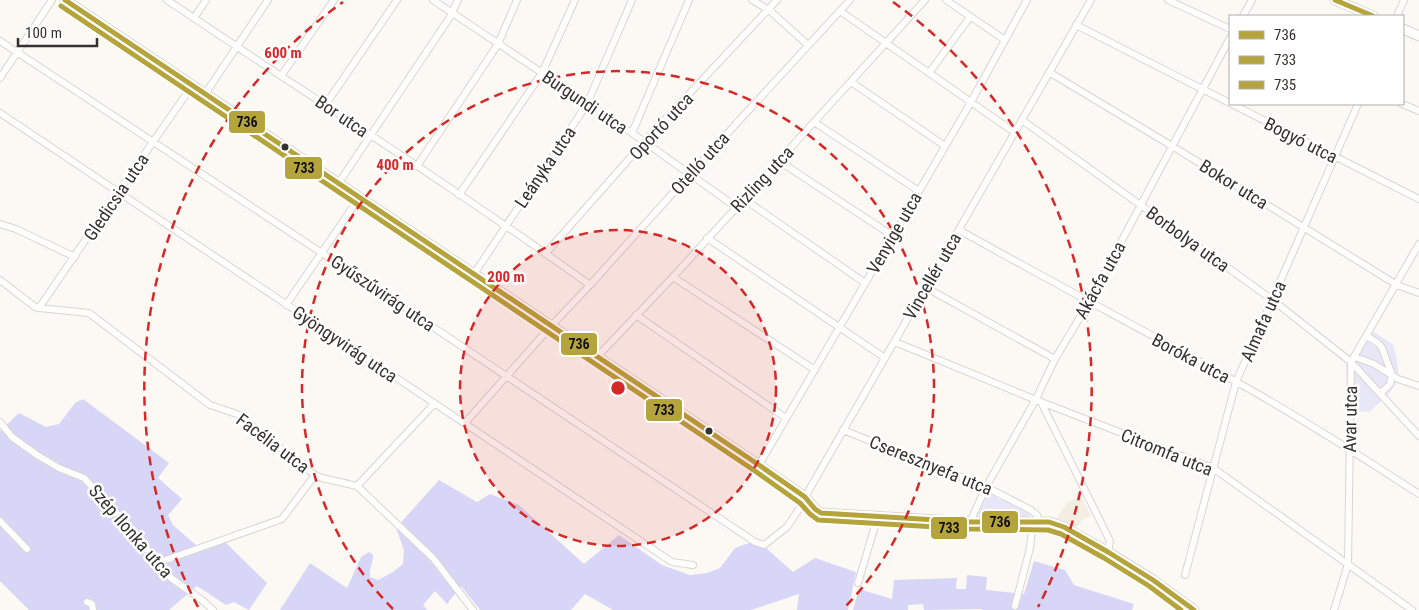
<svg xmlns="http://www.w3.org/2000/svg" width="1419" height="610" font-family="'Roboto Condensed',sans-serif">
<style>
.built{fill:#f4eee2}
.green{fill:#e8e7f7}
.forest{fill:#d8d6f6}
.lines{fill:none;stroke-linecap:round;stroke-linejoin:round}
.street-casing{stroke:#d8d6d2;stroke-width:8}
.secondary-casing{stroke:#d8d6d2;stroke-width:11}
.street{stroke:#fffefd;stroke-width:6}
.secondary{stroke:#fffefd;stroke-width:9}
.bus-1-casing{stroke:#fff;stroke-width:9}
.bus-2-casing{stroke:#fff;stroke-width:9}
.bus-3-casing{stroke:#fff;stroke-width:9}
.bus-1{stroke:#b5a43c;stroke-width:5}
.bus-2{stroke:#b5a43c;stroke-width:5}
.bus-3{stroke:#b5a43c;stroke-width:5}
.ring{fill:none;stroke:#d62828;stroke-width:2.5;stroke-dasharray:9 6}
.bus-dot{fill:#34322e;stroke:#fff;stroke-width:2}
.labels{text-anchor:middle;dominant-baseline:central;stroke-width:5;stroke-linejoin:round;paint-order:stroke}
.street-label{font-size:18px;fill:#34322e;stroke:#fff}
.centre{fill:#d62828;stroke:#fff;stroke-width:2.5}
.ring-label{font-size:15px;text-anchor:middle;font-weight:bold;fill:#d62828;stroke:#fff;stroke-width:5;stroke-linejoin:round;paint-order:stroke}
.line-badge{stroke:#fff;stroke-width:2}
.pale-badge-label{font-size:14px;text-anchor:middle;font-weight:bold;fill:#111}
</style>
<rect width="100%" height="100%" fill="#fcf9f4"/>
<path class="built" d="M 1081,496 L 1091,516 L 1082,520 L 1076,528 L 1057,518 L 1067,503 Z"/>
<path class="green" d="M 1367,328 L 1393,344 C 1395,353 1398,362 1398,371 C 1400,388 1380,402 1369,412 L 1347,410 L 1346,363 Z
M 989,492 L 1001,500 C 1009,499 1026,508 1030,515 L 1028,517 L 978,518 C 976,510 982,497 989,492 Z"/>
<path class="forest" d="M 83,399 L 169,463 L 158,478 L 182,499 L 168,515 L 173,525 L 197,546 L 221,538 L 267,583 L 249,610 L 234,602 L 226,605 L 197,586 L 169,610 L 29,610 L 0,581 L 0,431 L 19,413 L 46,427 L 59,424 L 75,403 Z
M 439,480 L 477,502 L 490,494 L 519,505 L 584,564 L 619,535 L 662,565 L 690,575 L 707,573 L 720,568 L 735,548 L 749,543 L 765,547 L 793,572 L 815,558 L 856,572 L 848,610 L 797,610 L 799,594 L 751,610 L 613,610 L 585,594 L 571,610 L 480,610 L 461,586 L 447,604 L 435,591 L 423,605 L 427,610 L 280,610 L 310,563 L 347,588 L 361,557 L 369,552 L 373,555 C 373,563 369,568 370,577 L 378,580 L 393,572 L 403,564 L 404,550 L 396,528 Z
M 1034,561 L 1065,570 L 1074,585 L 1134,604 L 1132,610 L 982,610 L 982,609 L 924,610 L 923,604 L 908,605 L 908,610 L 853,610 L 859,589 L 892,599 L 894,580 L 957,578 L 956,589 L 966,589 L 967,575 L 987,577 L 986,590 L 1024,594 Z"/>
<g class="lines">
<g class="street-casing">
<path id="street" d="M 167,0 C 308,95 452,186 590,285
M 433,0 L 632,133 L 736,207
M 752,0 L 769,10 L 808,45
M 946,0 L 1005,40
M 1168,0 L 1230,29
M 840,11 L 1014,132
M 1243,16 L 1252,0
M 1397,16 L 1404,0
M 194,18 L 206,0
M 1076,25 L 1419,199
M 0,41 L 322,253 L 755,542 L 764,545 L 787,527 L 801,506 L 809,490 L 1091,0
M 1049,72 L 1172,146 L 1397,285 L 1419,293
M 929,73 L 970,17
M 281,76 L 334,0
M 0,78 L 52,0
M 851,82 L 945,146
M 205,94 L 268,0
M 326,104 L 397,0
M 1402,104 L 1419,111
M 0,113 L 672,562 L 693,565
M 1022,120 L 1270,298 L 1351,362 L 1419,436
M 814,122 L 919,191
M 632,133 L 689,0
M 779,161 L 893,236
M 417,166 L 498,44 L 517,0
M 338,184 L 450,17 L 458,0
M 459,195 L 542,73 L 575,0
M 744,199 L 865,283
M 0,224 L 16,229 L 75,257
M 959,230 C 1050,281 1143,330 1235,381 C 1298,416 1359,455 1419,494
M 707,238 L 885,358
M 546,253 L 644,142 L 777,0
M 474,274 L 587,104 L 632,0
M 673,277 L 815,370
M 0,280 L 35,307 L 39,308 L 89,313 L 210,405 L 237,414 L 315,475 L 322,478 L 357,486 L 433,558 L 473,610
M 925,287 L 1055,359
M 286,305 L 359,198
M 39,308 L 118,192 L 192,86
M 636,315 L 786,418
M 1367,336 L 1379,344 L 1382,348 L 1392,375 L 1390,384 L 1380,394
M 895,342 L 1041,402 L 1213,468 L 1412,610
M 597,357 L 673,277 L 925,0
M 1355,357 L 1374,364 L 1398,379 L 1419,386
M 1041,402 L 1110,541 L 1108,552
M 0,422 L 12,437 L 37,455 L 59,468 L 84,478 L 120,517 L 171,578 L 202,600 L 213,610
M 465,423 L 551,326 L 590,285 L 690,174 L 850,0
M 843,430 L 986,487 L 1031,510 L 1037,515 L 1039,521
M 759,465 L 971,102 L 1027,0
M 357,486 L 434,404
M 0,521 L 27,549
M 970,522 L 986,487 L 1036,399 L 1055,359 L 1089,302 L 1230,38
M 157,563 L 282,519 L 315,475
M 1185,575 L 1236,382 L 1358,104
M 858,583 L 874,529 L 874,517
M 87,602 L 92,604 L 93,610
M 1015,606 L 1030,548 L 1033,521
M 1334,610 L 1348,564 L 1351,362 L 1419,244"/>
</g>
<g class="secondary-casing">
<path id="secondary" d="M 65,0 L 759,465 L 805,497 L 815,509 L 821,513 L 970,522 L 1049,522 L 1064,527 L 1108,552 L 1153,580 L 1194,610
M 1335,0 L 1373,16
M 1403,29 L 1419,36"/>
</g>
<use href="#street" class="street"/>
<use href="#secondary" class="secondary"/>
<g class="bus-1-casing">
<path id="bus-1" d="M 65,0 L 759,465 L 805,497 L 815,509 L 821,513 L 970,522 L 1049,522 L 1064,527 L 1108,552 L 1153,580 L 1194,610"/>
</g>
<g class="bus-2-casing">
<path id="bus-2" d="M 61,6 L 755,471 L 800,503 L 810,514 L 818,520 L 970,529 L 1048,530 L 1061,534 L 1104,558 L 1149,586 L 1181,610"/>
</g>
<g class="bus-3-casing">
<path id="bus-3" d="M 1335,0 L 1373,16"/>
</g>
<use href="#bus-1" class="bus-1"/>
<use href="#bus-2" class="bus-2"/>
<use href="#bus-3" class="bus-3"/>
</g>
<circle cx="618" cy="388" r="158" fill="#d62828" fill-opacity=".12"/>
<g class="ring">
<circle cx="618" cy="388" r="158"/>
<path d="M393 609A316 316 0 1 1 843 609"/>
<path d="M198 607A474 474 0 0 1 343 2M893 2A474 474 0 0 1 1038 607"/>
</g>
<g class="bus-dot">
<circle cx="285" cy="147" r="4.5"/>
<circle cx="709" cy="431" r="4.5"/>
</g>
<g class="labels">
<g class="street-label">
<text transform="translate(585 102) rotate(34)">Burgundi utca</text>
<text transform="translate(342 116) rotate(34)">Bor utca</text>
<text transform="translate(661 126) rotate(-47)">Oportó utca</text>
<text transform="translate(1301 140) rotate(27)">Bogyó utca</text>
<text transform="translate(700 163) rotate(-48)">Otelló utca</text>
<text transform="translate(545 167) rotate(-56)">Leányka utca</text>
<text transform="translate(762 179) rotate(-47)">Rizling utca</text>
<text transform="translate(1234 184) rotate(32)">Bokor utca</text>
<text transform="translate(116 197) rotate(-56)">Gledicsia utca</text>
<text transform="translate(894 233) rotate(-60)">Venyige utca</text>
<text transform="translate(1188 239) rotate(36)">Borbolya utca</text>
<text transform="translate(932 276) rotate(-60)">Vincellér utca</text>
<text transform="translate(1100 280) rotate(-61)">Akácfa utca</text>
<text transform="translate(383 293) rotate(34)">Gyűszűvirág utca</text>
<text transform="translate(1263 321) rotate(-66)">Almafa utca</text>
<text transform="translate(345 344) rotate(34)">Gyöngyvirág utca</text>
<text transform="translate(1191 358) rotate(28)">Boróka utca</text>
<text transform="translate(1350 419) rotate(-89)">Avar utca</text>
<text transform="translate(273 443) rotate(37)">Facélia utca</text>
<text transform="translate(1167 452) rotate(22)">Citromfa utca</text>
<text transform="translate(931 465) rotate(22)">Cseresznyefa utca</text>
<text transform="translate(131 531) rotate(49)">Szép Ilonka utca</text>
</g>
</g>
<circle cx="618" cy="388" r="8" class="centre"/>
<g class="ring-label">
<text x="283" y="58">600 m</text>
<text x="395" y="170">400 m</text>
<text x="506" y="282">200 m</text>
</g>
<g class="line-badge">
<rect x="228" y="110" width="38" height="24" rx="5" fill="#b5a43c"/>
<rect x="284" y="156" width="39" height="24" rx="5" fill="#b5a43c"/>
<rect x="560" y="332" width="38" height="24" rx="5" fill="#b5a43c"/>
<rect x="645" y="398" width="38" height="24" rx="5" fill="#b5a43c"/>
<rect x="981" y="510" width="38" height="24" rx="5" fill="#b5a43c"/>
<rect x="930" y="516" width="38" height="24" rx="5" fill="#b5a43c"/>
</g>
<g class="pale-badge-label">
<text x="247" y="127">736</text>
<text x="304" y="173">733</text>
<text x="579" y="349">736</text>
<text x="664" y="415">733</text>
<text x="1000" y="527">736</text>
<text x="949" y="533">733</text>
</g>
<rect x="1229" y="15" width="175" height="90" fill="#ffffff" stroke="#aeadab"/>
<rect x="1239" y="31" width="25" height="8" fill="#b5a43c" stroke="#aeadab"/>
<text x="1274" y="40" font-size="15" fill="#34322e">736</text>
<rect x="1239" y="56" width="25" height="8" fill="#b5a43c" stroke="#aeadab"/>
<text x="1274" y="65" font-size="15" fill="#34322e">733</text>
<rect x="1239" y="81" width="25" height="8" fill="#b5a43c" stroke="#aeadab"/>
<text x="1274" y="90" font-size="15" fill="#34322e">735</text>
<path d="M18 38v8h79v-8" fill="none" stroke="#34322e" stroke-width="2.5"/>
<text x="25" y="38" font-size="15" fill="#34322e" stroke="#ffffff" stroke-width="4" paint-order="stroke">100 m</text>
</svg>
